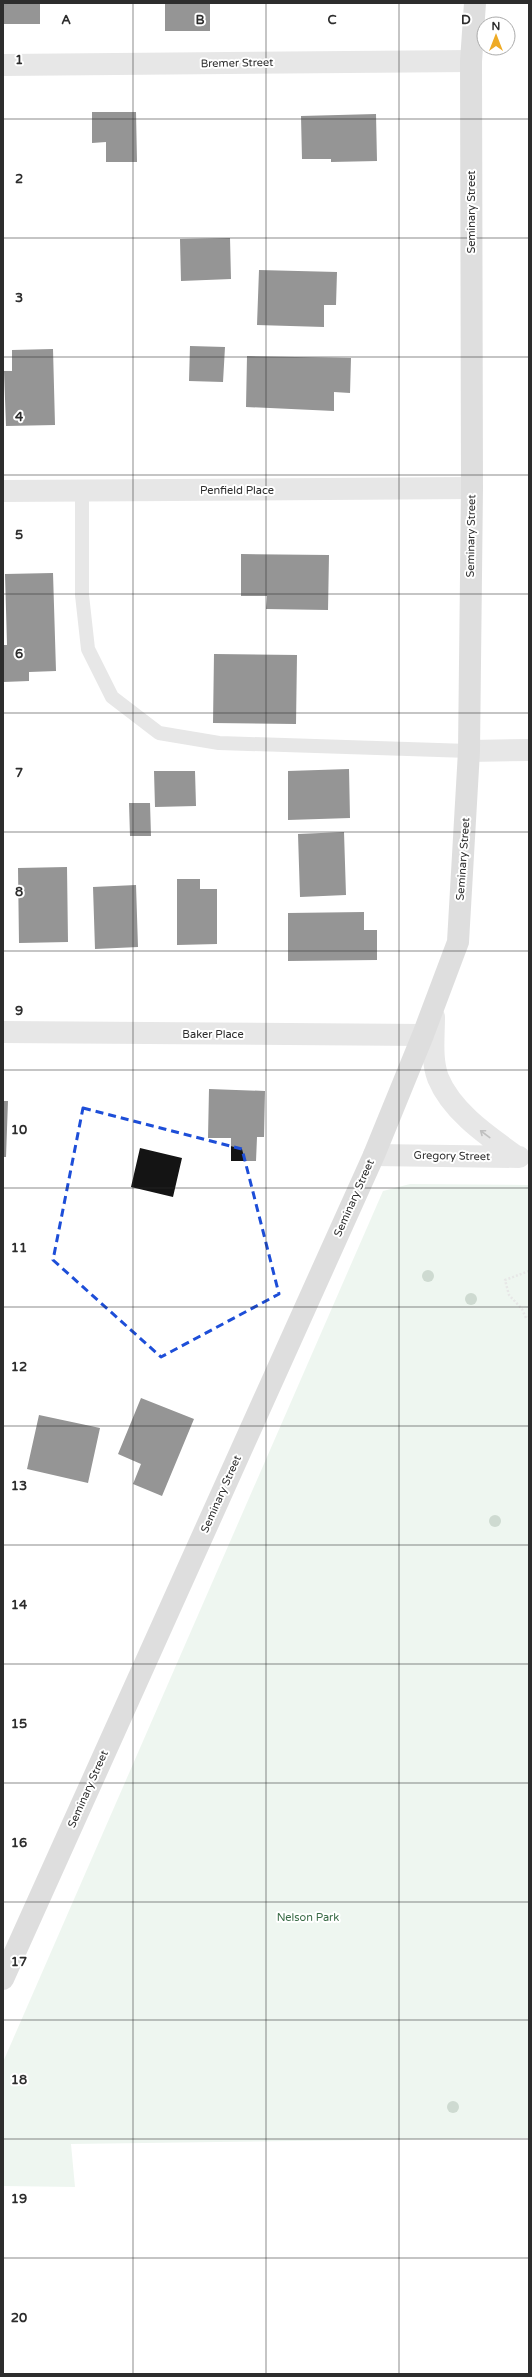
<svg xmlns="http://www.w3.org/2000/svg" width="532" height="2377" font-family="'Varela Round',sans-serif">
<style>
.green{fill:#daecde}
.building{fill:#141414}
.lines{fill:none;stroke-linecap:round;stroke-linejoin:round}
.path{stroke:#cacaca;stroke-width:2.5;stroke-dasharray:2 2;stroke-linecap:butt}
.lane{stroke:#cacaca;stroke-width:14}
.street{stroke:#cacaca;stroke-width:22}
.secondary{stroke:#b7b7b7;stroke-width:22}
.tree{fill:#92ae99}
.oneway{stroke:#747474}
.marked{fill:none;stroke:#1d4ed8;stroke-width:3;stroke-dasharray:8 5;stroke-linejoin:round}
.grid{fill:none;stroke:#2d2d2d;stroke-width:1;stroke-opacity:0.55}
.labels{text-anchor:middle;dominant-baseline:central;stroke-width:4;stroke-linejoin:round;paint-order:stroke}
.street-label{font-size:11px;fill:#2d2d2d;stroke:#fff}
.park-label{font-size:11px;fill:#396b46;stroke:#fff}
.grid-label{font-size:13px;text-anchor:middle;font-weight:bold;fill:#2d2d2d;stroke:#fff;stroke-width:4;stroke-linejoin:round;paint-order:stroke}
</style>
<rect width="100%" height="100%" fill="#fff"/>
<path class="green" d="M 410,1184 L 529,1185 L 529,2138 L 71,2144 L 75,2187 L 3,2186 L 3,2062 L 383,1191 Z"/>
<path class="building" d="M 3,3 L 40,3 L 40,24 L 3,24 Z
M 165,3 L 210,3 L 210,31 L 165,31 Z
M 92,112 L 136,112 L 137,162 L 106,162 L 106,142 L 92,143 Z
M 376,114 L 377,161 L 331,162 L 331,159 L 302,159 L 301,116 Z
M 230,238 L 231,279 L 181,281 L 180,239 Z
M 259,270 L 337,272 L 336,305 L 324,305 L 324,327 L 257,325 Z
M 190,346 L 225,347 L 223,382 L 189,381 Z
M 53,349 L 55,425 L 6,426 L 4,371 L 12,371 L 12,350 Z
M 247,356 L 351,358 L 350,393 L 334,392 L 334,411 L 246,407 Z
M 241,554 L 329,555 L 328,610 L 266,609 L 267,596 L 241,596 Z
M 53,573 L 56,671 L 29,672 L 29,681 L 3,682 L 3,645 L 7,645 L 5,574 Z
M 214,654 L 297,655 L 296,724 L 213,723 Z
M 349,769 L 350,818 L 288,820 L 288,771 Z
M 154,771 L 195,771 L 196,806 L 155,807 Z
M 129,803 L 150,803 L 151,836 L 130,836 Z
M 344,832 L 346,895 L 300,897 L 298,834 Z
M 67,867 L 68,942 L 19,943 L 18,868 Z
M 177,879 L 200,879 L 200,889 L 217,889 L 217,944 L 177,945 Z
M 136,885 L 138,947 L 95,949 L 93,887 Z
M 364,912 L 364,930 L 377,930 L 377,960 L 288,961 L 288,913 Z
M 209,1089 L 265,1091 L 264,1137 L 257,1137 L 256,1161 L 231,1161 L 231,1138 L 208,1138 Z
M 3,1101 L 8,1101 L 6,1157 L 3,1157 Z
M 140,1148 L 182,1158 L 173,1197 L 131,1187 Z
M 141,1398 L 194,1419 L 162,1496 L 133,1484 L 141,1464 L 118,1454 Z
M 39,1415 L 100,1428 L 88,1483 L 27,1469 Z"/>
<g class="lines">
<path class="path" d="M 529,1271 L 505,1280 L 509,1295 L 522,1309 L 526,1318 L 529,1317"/>
<path class="lane" d="M 82,491 L 82,595 L 88,649 L 112,697 L 159,733 L 219,743 L 469,751"/>
<path class="street" d="M 3,65 L 471,61
M 3,491 L 472,488
M 469,751 L 529,750
M 434,1017 C 434,1036 431,1059 438,1078 C 452,1112 488,1136 517,1157
M 3,1032 L 423,1035
M 374,1155 L 519,1157"/>
<path class="secondary" d="M 3,1979 L 374,1155 L 423,1035 L 458,942 L 469,751 L 472,488 L 471,61 L 475,3"/>
</g>
<g class="tree">
<circle cx="428" cy="1276" r="6"/>
<circle cx="471" cy="1299" r="6"/>
<circle cx="495" cy="1521" r="6"/>
<circle cx="453" cy="2107" r="6"/>
</g>
<defs><path id="oneway-shaft" d="M-6 0H5M1.5-3L5.5 0L1.5 3" fill="none" stroke-width="1.6" stroke-linecap="round" stroke-linejoin="round"/></defs>
<use class="oneway" href="#oneway-shaft" transform="translate(485 1134) rotate(-143)"/>
<path d="M0 0H532V2377H0ZM 83,1108 L 242,1149 L 279,1294 L 161,1357 L 53,1260 Z" fill="#fff" fill-opacity=".55" fill-rule="evenodd"/>
<path class="marked" d="M 83,1108 L 242,1149 L 279,1294 L 161,1357 L 53,1260 Z"/>
<path class="grid" d="M 133,3 L 133,2374M 266,3 L 266,2374M 399,3 L 399,2374M 3,119 L 529,119M 3,238 L 529,238M 3,357 L 529,357M 3,475 L 529,475M 3,594 L 529,594M 3,713 L 529,713M 3,832 L 529,832M 3,951 L 529,951M 3,1070 L 529,1070M 3,1188 L 529,1188M 3,1307 L 529,1307M 3,1426 L 529,1426M 3,1545 L 529,1545M 3,1664 L 529,1664M 3,1783 L 529,1783M 3,1902 L 529,1902M 3,2020 L 529,2020M 3,2139 L 529,2139M 3,2258 L 529,2258"/>
<g class="labels">
<g class="street-label">
<text transform="translate(237 63) rotate(-1)">Bremer Street</text>
<text transform="translate(471 212) rotate(-90)">Seminary Street</text>
<text x="237" y="490">Penfield Place</text>
<text transform="translate(471 536) rotate(-89)">Seminary Street</text>
<text transform="translate(463 859) rotate(-86)">Seminary Street</text>
<text x="213" y="1034">Baker Place</text>
<text transform="translate(452 1156) rotate(1)">Gregory Street</text>
<text transform="translate(354 1198) rotate(-66)">Seminary Street</text>
<text transform="translate(221 1494) rotate(-66)">Seminary Street</text>
<text transform="translate(88 1789) rotate(-66)">Seminary Street</text>
</g>
<g class="park-label">
<text x="308" y="1917">Nelson Park</text>
</g>
</g>
<g class="grid-label">
<text x="66" y="24">A</text>
<text x="200" y="24">B</text>
<text x="332" y="24">C</text>
<text x="466" y="24">D</text>
<text x="19" y="64">1</text>
<text x="19" y="183">2</text>
<text x="19" y="302">3</text>
<text x="19" y="421">4</text>
<text x="19" y="539">5</text>
<text x="19" y="658">6</text>
<text x="19" y="777">7</text>
<text x="19" y="896">8</text>
<text x="19" y="1015">9</text>
<text x="19" y="1134">10</text>
<text x="19" y="1252">11</text>
<text x="19" y="1371">12</text>
<text x="19" y="1490">13</text>
<text x="19" y="1609">14</text>
<text x="19" y="1728">15</text>
<text x="19" y="1847">16</text>
<text x="19" y="1966">17</text>
<text x="19" y="2084">18</text>
<text x="19" y="2203">19</text>
<text x="19" y="2322">20</text>
</g>
<rect width="532" height="2377" fill="none" stroke="#2d2d2d" stroke-width="8"/>
<g transform="translate(496 36)"><circle r="19" fill="#ffffff" stroke="#ababab"/>
<path d="M0-3L7 15L0 10L-7 15Z" fill="#eeab26"/>
<text y="-6" font-size="11" font-weight="bold" text-anchor="middle" fill="#2d2d2d">N</text>
</g>
</svg>
